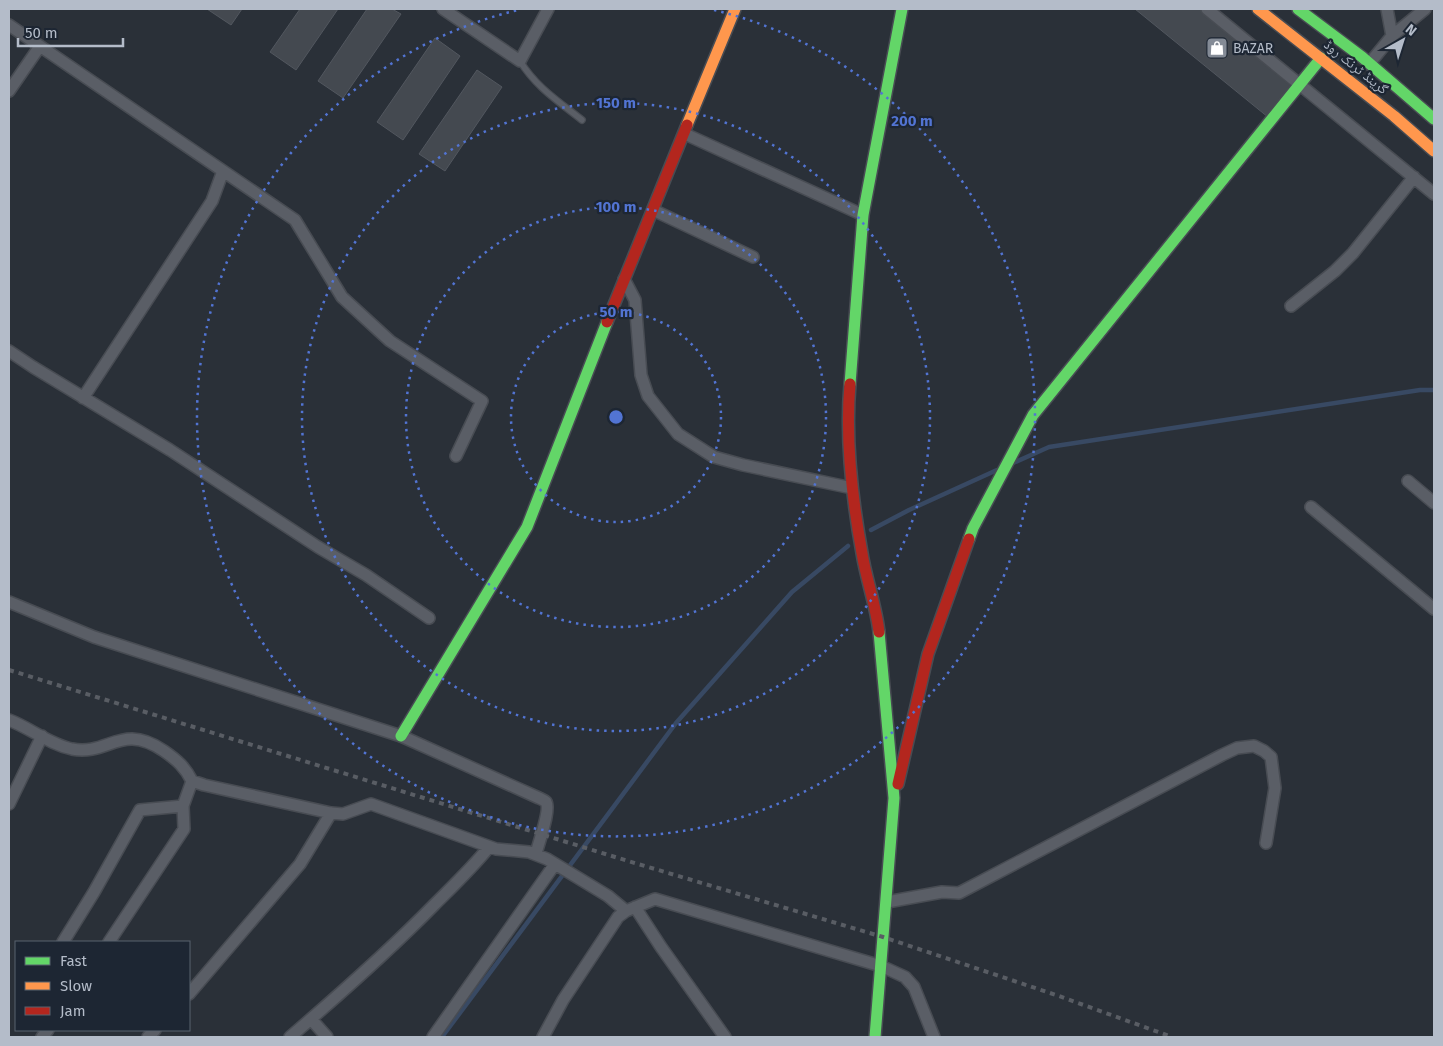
<svg xmlns="http://www.w3.org/2000/svg" width="1443" height="1046" font-family="'Fira Sans','Noto Naskh Arabic',sans-serif">
<style>
.lines{fill:none;stroke-linecap:round;stroke-linejoin:round}
.stream{stroke:#384963;stroke-width:4.5}
.building{fill:#444950;stroke:#52575f}
.lane-casing{stroke:#484c53;stroke-width:8}
.street-casing{stroke:#484c53;stroke-width:14}
.fast-casing{stroke:#484c53;stroke-width:14}
.slow-casing{stroke:#484c53;stroke-width:14}
.jam-casing{stroke:#484c53;stroke-width:14}
.lane{stroke:#5a5e66;stroke-width:5.5}
.street{stroke:#5a5e66;stroke-width:11}
.fast{stroke:#63d668;stroke-width:11}
.slow{stroke:#ff974d;stroke-width:11}
.jam{stroke:#b3261e;stroke-width:11}
.rail{stroke:#595d64;stroke-width:4;stroke-dasharray:5 5;stroke-linecap:butt}
.ring{fill:none;stroke:#5274d3;stroke-width:2.5;stroke-dasharray:2.5 5}
.labels{text-anchor:middle;dominant-baseline:central;stroke-width:4.5;stroke-linejoin:round;paint-order:stroke}
.poi-label{font-size:14px;fill:#b4bcc9;stroke:#1d2633;text-anchor:start}
.street-label{font-size:14px;fill:#b4bcc9;stroke:#1d2633}
.centre{fill:#5274d3;stroke:#1d2633;stroke-width:2.5}
.ring-label{font-size:15px;text-anchor:middle;font-weight:bold;fill:#5274d3;stroke:#1d2633;stroke-width:4.5;stroke-linejoin:round;paint-order:stroke}
</style>
<rect width="100%" height="100%" fill="#2a3038"/>
<g class="lines">
<path class="stream" d="M 1013,463 L 1049,447 L 1420,390 L 1434,390
M 871,530 L 909,510 L 997,470
M 442,1037 L 676,723 L 792,592 L 848,546"/>
</g>
<path class="building" d="M 207,9 L 242,9 L 231,25 Z
M 300,9 L 338,9 L 296,70 L 270,52 Z
M 367,9 L 392,9 L 401,14 L 343,98 L 318,81 Z
M 1135,9 L 1201,9 L 1301,87 L 1274,122 Z
M 435,38 L 460,56 L 403,140 L 377,122 Z
M 477,70 L 502,87 L 445,171 L 419,154 Z"/>
<g class="lines">
<g class="lane-casing">
<path id="lane" d="M 520,61 C 536,87 558,101 582,120"/>
</g>
<g class="street-casing">
<path id="street" d="M 443,9 L 520,61 L 548,9
M 1207,9 L 1434,194
M 1387,9 L 1392,36
M 9,25 L 295,220 L 342,297 L 390,341 L 482,401 L 456,456
M 1369,64 L 1392,36 L 1425,9
M 9,91 L 40,46
M 685,134 L 863,215
M 653,210 L 753,257
M 624,279 L 635,300 L 641,375 L 648,396 L 678,434 L 714,457 L 743,465 L 852,488
M 1291,306 L 1335,271 L 1353,253 L 1414,177
M 9,351 L 33,367 L 170,450 L 318,547 L 366,575 L 429,618
M 83,398 L 212,201 L 223,171
M 1408,481 L 1434,503
M 1311,507 L 1434,609
M 9,602 L 94,637 L 401,736 L 539,798 C 541,799 544,800 546,802 C 551,810 538,844 536,854
M 9,720 C 30,728 49,744 72,749 C 109,756 121,722 164,751 C 177,760 185,767 192,781 L 204,785 L 331,813 L 343,814 L 371,804 L 496,849 L 529,852 L 547,859 L 608,896 L 626,911
M 9,804 L 42,736
M 887,902 L 942,892 L 959,893 L 1222,755 L 1237,748 L 1254,746 L 1264,751 L 1271,757 L 1275,788 L 1266,843
M 635,907 L 661,947 L 725,1037
M 63,942 L 94,892 L 140,810 L 183,806
M 109,942 L 184,829 L 183,806 L 192,781
M 189,994 L 300,864 L 331,813
M 311,1019 L 327,1037
M 42,1037 L 48,1030
M 148,1037 L 155,1030
M 290,1037 C 339,995 388,952 434,905 C 453,886 472,868 489,847
M 433,1037 L 555,864
M 543,1037 L 563,1000 L 618,917 L 626,911 L 655,899 L 881,966 L 905,977 L 914,987 L 934,1037"/>
</g>
<g class="fast-casing">
<path id="fast" d="M 1298,9 L 1362,57 L 1434,119
M 850,384 L 863,215 L 902,9
M 969,539 L 973,528 L 1033,415 L 1321,58
M 401,736 L 527,527 L 607,322
M 875,1037 L 894,798 L 879,632"/>
</g>
<g class="slow-casing">
<path id="slow" d="M 1258,9 L 1394,116 L 1434,151
M 687,125 L 735,9"/>
</g>
<g class="jam-casing">
<path id="jam" d="M 607,322 L 687,125
M 850,384 C 845,440 852,498 862,553 C 866,579 876,605 879,632
M 898,784 L 928,654 L 969,539"/>
</g>
<use href="#lane" class="lane"/>
<use href="#street" class="street"/>
<use href="#fast" class="fast"/>
<use href="#slow" class="slow"/>
<use href="#jam" class="jam"/>
<path class="rail" d="M 9,670 L 628,861 L 883,937 L 1056,995 L 1172,1037"/>
</g>
<g class="ring">
<circle cx="616" cy="417" r="105"/>
<circle cx="616" cy="417" r="210"/>
<circle cx="616" cy="417" r="314"/>
<path d="M714 10A419 419 0 1 1 518 10"/>
</g>
<defs>
<g id="shop-square" transform="scale(1.125)"><rect x="-9" y="-9" width="18" height="18" rx="4" fill="#848b96" stroke="#1d2633"/><path d="M-5-2.5h2.3a2.7 3.5 0 0 1 5.4 0H5L5.5 6h-11ZM-1.5-2.5h3a1.5 2.3 0 0 0-3 0Z" fill="#fff"/></g>
</defs>
<g fill-rule="evenodd">
<use href="#shop-square" x="1217" y="48"/>
</g>
<g class="labels">
<g class="poi-label">
<text x="1233" y="48">BAZAR</text>
</g>
<g class="street-label">
<text transform="translate(1356 67) rotate(39)">گرینڈ ٹرنک روڈ</text>
</g>
</g>
<circle cx="616" cy="417" r="8" class="centre"/>
<g class="ring-label">
<text x="616" y="108">150 m</text>
<text x="912" y="126">200 m</text>
<text x="616" y="212">100 m</text>
<text x="616" y="317">50 m</text>
</g>
<rect width="1443" height="1046" fill="none" stroke="#b4bcc9" stroke-width="20"/>
<rect x="15" y="941" width="175" height="90" fill="#1d2633" stroke="#59626f"/>
<rect x="25" y="957" width="25" height="8" fill="#63d668" stroke="#59626f"/>
<text x="60" y="966" font-size="15" fill="#b4bcc9">Fast</text>
<rect x="25" y="982" width="25" height="8" fill="#ff974d" stroke="#59626f"/>
<text x="60" y="991" font-size="15" fill="#b4bcc9">Slow</text>
<rect x="25" y="1007" width="25" height="8" fill="#b3261e" stroke="#59626f"/>
<text x="60" y="1016" font-size="15" fill="#b4bcc9">Jam</text>
<g transform="translate(1403 40) rotate(39)" stroke="#1d2633" stroke-width="4" paint-order="stroke">
<path d="M0-4L9 19L0 12L-9 19Z" fill="#b4bcc9"/>
<text y="-8" font-size="14" font-weight="bold" text-anchor="middle" fill="#b4bcc9">N</text>
</g>
<path d="M18 38v8h105v-8" fill="none" stroke="#b4bcc9" stroke-width="2.5"/>
<text x="25" y="38" font-size="15" fill="#b4bcc9" stroke="#1d2633" stroke-width="4" paint-order="stroke">50 m</text>
</svg>
